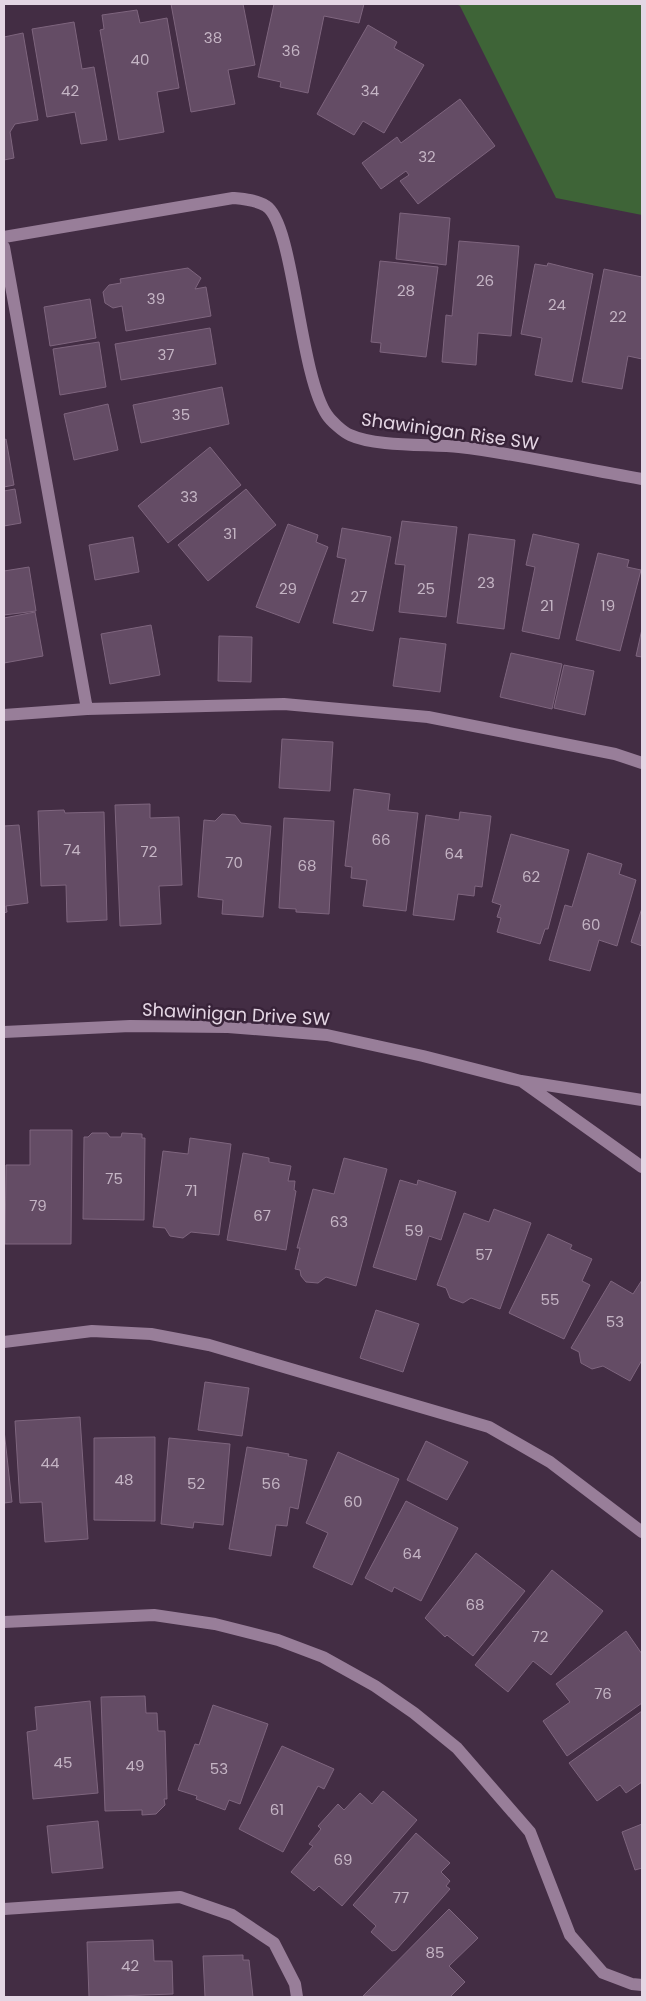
<svg xmlns="http://www.w3.org/2000/svg" width="646" height="2001" font-family="Poppins,sans-serif">
<style>
.green{fill:#3e6437}
.building{fill:#644c65;stroke:#7e657e}
.lines{fill:none;stroke-linecap:round;stroke-linejoin:round}
.service{stroke:#987e99;stroke-width:12}
.minor{stroke:#987e99;stroke-width:12}
.tertiary{stroke:#987e99;stroke-width:12}
.labels{text-anchor:middle;dominant-baseline:central;stroke-width:5;stroke-linejoin:round;paint-order:stroke}
.number-label{font-size:15px;fill:#c4b4c4}
.street-label{font-size:18px;fill:#e4d6e4;stroke:#382339}
</style>
<rect width="100%" height="100%" fill="#432d44"/>
<path class="green" d="M 456,4 L 642,4 L 642,215 L 556,198 L 460,6 Z"/>
<path class="building" d="M 171,4 L 243,4 L 255,65 L 228,70 L 235,104 L 191,112 Z
M 274,4 L 364,4 L 359,23 L 324,16 L 308,93 L 280,87 L 281,82 L 258,77 Z
M 137,10 L 140,23 L 167,18 L 179,88 L 157,92 L 164,132 L 119,140 L 100,30 L 104,29 L 102,15 Z
M 74,22 L 82,69 L 94,67 L 107,140 L 81,144 L 75,112 L 47,117 L 32,29 Z
M 368,25 L 397,42 L 394,48 L 424,65 L 384,133 L 363,121 L 354,135 L 317,114 Z
M 23,33 L 38,120 L 15,124 L 10,132 L 14,158 L 4,160 L 4,37 Z
M 460,99 L 495,146 L 418,204 L 400,181 L 409,175 L 406,171 L 381,189 L 362,163 L 397,137 L 401,143 Z
M 400,213 L 450,218 L 446,265 L 396,259 Z
M 459,241 L 519,246 L 511,336 L 478,333 L 476,365 L 442,362 L 446,315 L 452,316 Z
M 380,261 L 438,267 L 426,357 L 380,352 L 381,343 L 371,342 Z
M 548,263 L 593,274 L 572,382 L 535,375 L 542,338 L 521,334 L 535,264 L 547,266 Z
M 188,268 L 201,278 L 195,289 L 206,287 L 211,316 L 126,331 L 122,306 L 113,308 L 105,303 L 103,292 L 109,285 L 121,283 L 120,279 Z
M 604,269 L 642,277 L 642,359 L 628,356 L 622,389 L 582,382 Z
M 90,299 L 96,338 L 50,346 L 44,307 Z
M 210,328 L 216,364 L 121,380 L 115,344 Z
M 99,342 L 106,387 L 60,395 L 53,349 Z
M 222,387 L 229,424 L 141,443 L 133,405 Z
M 108,404 L 118,450 L 74,460 L 64,414 Z
M 6,439 L 14,485 L 4,487 L 4,440 Z
M 210,447 L 241,485 L 168,543 L 138,506 Z
M 15,489 L 21,523 L 4,526 L 4,491 Z
M 246,489 L 276,525 L 208,581 L 178,545 Z
M 402,521 L 457,527 L 446,617 L 399,612 L 405,565 L 395,564 Z
M 288,524 L 318,535 L 316,542 L 328,547 L 299,623 L 256,607 Z
M 342,528 L 391,537 L 373,631 L 333,623 L 346,559 L 337,557 Z
M 469,534 L 515,540 L 504,629 L 457,623 Z
M 533,534 L 579,544 L 559,639 L 522,631 L 535,567 L 526,565 Z
M 133,537 L 139,572 L 95,580 L 89,545 Z
M 598,553 L 629,560 L 627,567 L 641,570 L 620,651 L 576,640 Z
M 29,567 L 36,611 L 4,615 L 4,571 Z
M 35,612 L 43,656 L 4,663 L 4,618 Z
M 151,625 L 160,675 L 110,684 L 101,634 Z
M 642,629 L 642,657 L 636,656 Z
M 219,636 L 252,637 L 251,682 L 218,681 Z
M 400,638 L 446,644 L 440,692 L 393,686 Z
M 511,653 L 562,664 L 552,709 L 500,697 Z
M 564,665 L 594,671 L 585,715 L 554,708 Z
M 282,739 L 333,742 L 330,791 L 279,788 Z
M 354,789 L 390,794 L 388,810 L 418,813 L 406,911 L 363,906 L 367,880 L 351,878 L 352,867 L 345,866 Z
M 150,804 L 150,818 L 179,817 L 182,885 L 159,886 L 161,924 L 120,926 L 115,805 Z
M 64,810 L 65,813 L 104,812 L 107,920 L 67,922 L 66,885 L 41,886 L 38,811 Z
M 460,812 L 491,816 L 482,887 L 475,886 L 474,896 L 458,894 L 454,920 L 413,915 L 426,815 L 459,820 Z
M 222,814 L 235,815 L 241,823 L 271,826 L 263,917 L 222,914 L 223,900 L 198,897 L 204,820 L 215,821 Z
M 284,818 L 334,821 L 329,914 L 296,912 L 296,909 L 279,908 Z
M 19,825 L 28,903 L 6,906 L 7,912 L 4,913 L 4,826 Z
M 511,834 L 569,850 L 548,929 L 545,929 L 540,944 L 497,932 L 501,918 L 497,917 L 501,905 L 492,902 Z
M 588,853 L 622,864 L 619,874 L 636,880 L 617,946 L 599,940 L 590,971 L 549,960 L 565,905 L 572,907 Z
M 642,908 L 642,946 L 631,942 Z
M 30,1130 L 72,1130 L 71,1244 L 5,1244 L 6,1165 L 30,1165 Z
M 92,1133 L 107,1133 L 110,1137 L 121,1137 L 122,1133 L 142,1134 L 142,1138 L 145,1138 L 144,1220 L 83,1219 L 84,1137 L 88,1137 Z
M 190,1138 L 231,1144 L 219,1235 L 191,1232 L 183,1238 L 170,1236 L 165,1228 L 153,1227 L 163,1151 L 188,1154 Z
M 243,1153 L 269,1158 L 269,1162 L 291,1166 L 288,1181 L 295,1181 L 294,1190 L 296,1191 L 286,1250 L 227,1240 Z
M 344,1158 L 387,1169 L 356,1286 L 326,1277 L 318,1283 L 306,1282 L 301,1276 L 300,1270 L 295,1269 L 300,1248 L 297,1248 L 313,1189 L 334,1194 Z
M 400,1180 L 417,1185 L 418,1180 L 456,1192 L 441,1240 L 429,1236 L 416,1280 L 373,1267 Z
M 494,1209 L 531,1223 L 500,1309 L 471,1298 L 463,1303 L 450,1298 L 446,1288 L 437,1285 L 464,1213 L 489,1222 Z
M 548,1234 L 572,1245 L 570,1249 L 592,1259 L 582,1281 L 590,1285 L 564,1339 L 509,1313 Z
M 642,1280 L 642,1360 L 630,1381 L 603,1366 L 592,1369 L 581,1363 L 579,1352 L 571,1348 L 611,1281 L 633,1294 Z
M 376,1310 L 419,1324 L 403,1372 L 360,1358 Z
M 205,1382 L 249,1388 L 242,1436 L 198,1430 Z
M 80,1417 L 88,1539 L 45,1542 L 42,1502 L 20,1503 L 15,1421 Z
M 4,1430 L 12,1502 L 4,1503 Z
M 155,1437 L 155,1521 L 94,1520 L 94,1438 Z
M 169,1438 L 230,1444 L 223,1525 L 194,1522 L 193,1528 L 161,1524 Z
M 426,1441 L 468,1462 L 447,1500 L 407,1480 Z
M 247,1447 L 289,1454 L 288,1456 L 307,1460 L 298,1509 L 290,1507 L 287,1526 L 276,1525 L 271,1556 L 229,1549 Z
M 338,1452 L 399,1479 L 352,1585 L 313,1567 L 328,1533 L 306,1523 Z
M 406,1501 L 458,1528 L 421,1601 L 394,1587 L 392,1592 L 365,1578 Z
M 476,1553 L 525,1591 L 473,1656 L 447,1635 L 445,1637 L 425,1618 Z
M 552,1570 L 603,1611 L 551,1675 L 533,1661 L 508,1692 L 475,1665 Z
M 626,1631 L 642,1654 L 642,1703 L 567,1756 L 543,1721 L 570,1702 L 556,1684 Z
M 145,1696 L 146,1713 L 157,1713 L 158,1731 L 165,1731 L 167,1799 L 164,1799 L 165,1805 L 156,1814 L 142,1815 L 142,1810 L 105,1811 L 101,1697 Z
M 90,1701 L 98,1793 L 33,1799 L 27,1732 L 37,1730 L 35,1707 Z
M 213,1705 L 268,1724 L 240,1804 L 229,1800 L 225,1810 L 196,1799 L 197,1796 L 178,1790 L 195,1744 L 199,1745 Z
M 642,1711 L 642,1782 L 626,1793 L 620,1785 L 597,1801 L 569,1763 Z
M 282,1746 L 334,1769 L 324,1789 L 318,1786 L 283,1852 L 239,1829 Z
M 383,1791 L 417,1820 L 342,1906 L 319,1886 L 314,1891 L 291,1872 L 313,1846 L 309,1844 L 321,1829 L 318,1826 L 338,1804 L 344,1810 L 360,1793 L 372,1804 Z
M 98,1821 L 103,1868 L 52,1873 L 47,1826 Z
M 642,1824 L 642,1868 L 635,1870 L 622,1832 Z
M 416,1833 L 450,1863 L 441,1872 L 450,1881 L 446,1886 L 450,1889 L 396,1950 L 392,1951 L 371,1932 L 376,1926 L 353,1905 Z
M 449,1909 L 478,1938 L 449,1966 L 465,1982 L 450,1997 L 363,1996 Z
M 153,1940 L 154,1961 L 172,1961 L 173,1994 L 89,1997 L 87,1942 Z
M 243,1955 L 243,1960 L 249,1960 L 253,1997 L 205,1997 L 203,1956 Z"/>
<g class="lines">
<path class="service" d="M 4,247 L 87,709
M 4,715 L 87,709 L 284,704 L 428,717 L 615,754 L 642,763
M 4,1342 L 92,1331 L 151,1334 L 209,1345 L 489,1427 L 550,1462 L 642,1532
M 4,1909 L 180,1897 L 232,1915 L 274,1943 L 295,1984 L 297,1997"/>
<path class="minor" d="M 4,237 L 233,198 C 244,199 257,200 266,206 C 294,223 299,374 327,415 C 331,421 343,432 350,435 C 376,447 429,444 459,447 C 520,454 581,469 642,479
M 4,1622 L 154,1615 L 215,1624 L 278,1640 L 323,1657 L 375,1686 L 414,1713 L 457,1748 L 530,1832 L 570,1935 L 603,1973 L 632,1984 L 642,1985"/>
<path class="tertiary" d="M 4,1032 L 130,1026 L 228,1027 L 327,1035 L 423,1056 L 521,1081 L 642,1100
M 523,1082 L 642,1167"/>
</g>
<g class="labels">
<g class="number-label">
<text x="213" y="37">38</text>
<text x="291" y="50">36</text>
<text x="140" y="59">40</text>
<text x="70" y="90">42</text>
<text x="370" y="90">34</text>
<text x="427" y="156">32</text>
<text x="485" y="280">26</text>
<text x="406" y="290">28</text>
<text x="156" y="298">39</text>
<text x="557" y="304">24</text>
<text x="618" y="316">22</text>
<text x="166" y="354">37</text>
<text x="181" y="414">35</text>
<text x="189" y="496">33</text>
<text x="230" y="533">31</text>
<text x="486" y="582">23</text>
<text x="288" y="588">29</text>
<text x="426" y="588">25</text>
<text x="359" y="596">27</text>
<text x="547" y="605">21</text>
<text x="608" y="605">19</text>
<text x="381" y="839">66</text>
<text x="72" y="849">74</text>
<text x="149" y="851">72</text>
<text x="454" y="853">64</text>
<text x="234" y="862">70</text>
<text x="307" y="865">68</text>
<text x="531" y="876">62</text>
<text x="591" y="924">60</text>
<text x="114" y="1178">75</text>
<text x="191" y="1190">71</text>
<text x="38" y="1205">79</text>
<text x="262" y="1215">67</text>
<text x="339" y="1221">63</text>
<text x="414" y="1230">59</text>
<text x="484" y="1254">57</text>
<text x="550" y="1299">55</text>
<text x="615" y="1321">53</text>
<text x="50" y="1462">44</text>
<text x="124" y="1479">48</text>
<text x="196" y="1483">52</text>
<text x="271" y="1483">56</text>
<text x="353" y="1501">60</text>
<text x="412" y="1553">64</text>
<text x="475" y="1604">68</text>
<text x="540" y="1636">72</text>
<text x="603" y="1693">76</text>
<text x="63" y="1762">45</text>
<text x="135" y="1765">49</text>
<text x="219" y="1768">53</text>
<text x="277" y="1809">61</text>
<text x="343" y="1859">69</text>
<text x="401" y="1897">77</text>
<text x="435" y="1952">85</text>
<text x="130" y="1965">42</text>
</g>
<g class="street-label">
<text transform="translate(450 431) rotate(8)">Shawinigan Rise SW</text>
<text transform="translate(236 1014) rotate(3)">Shawinigan Drive SW</text>
</g>
</g>
<rect width="646" height="2001" fill="none" stroke="#e4d6e4" stroke-width="10"/>
</svg>
